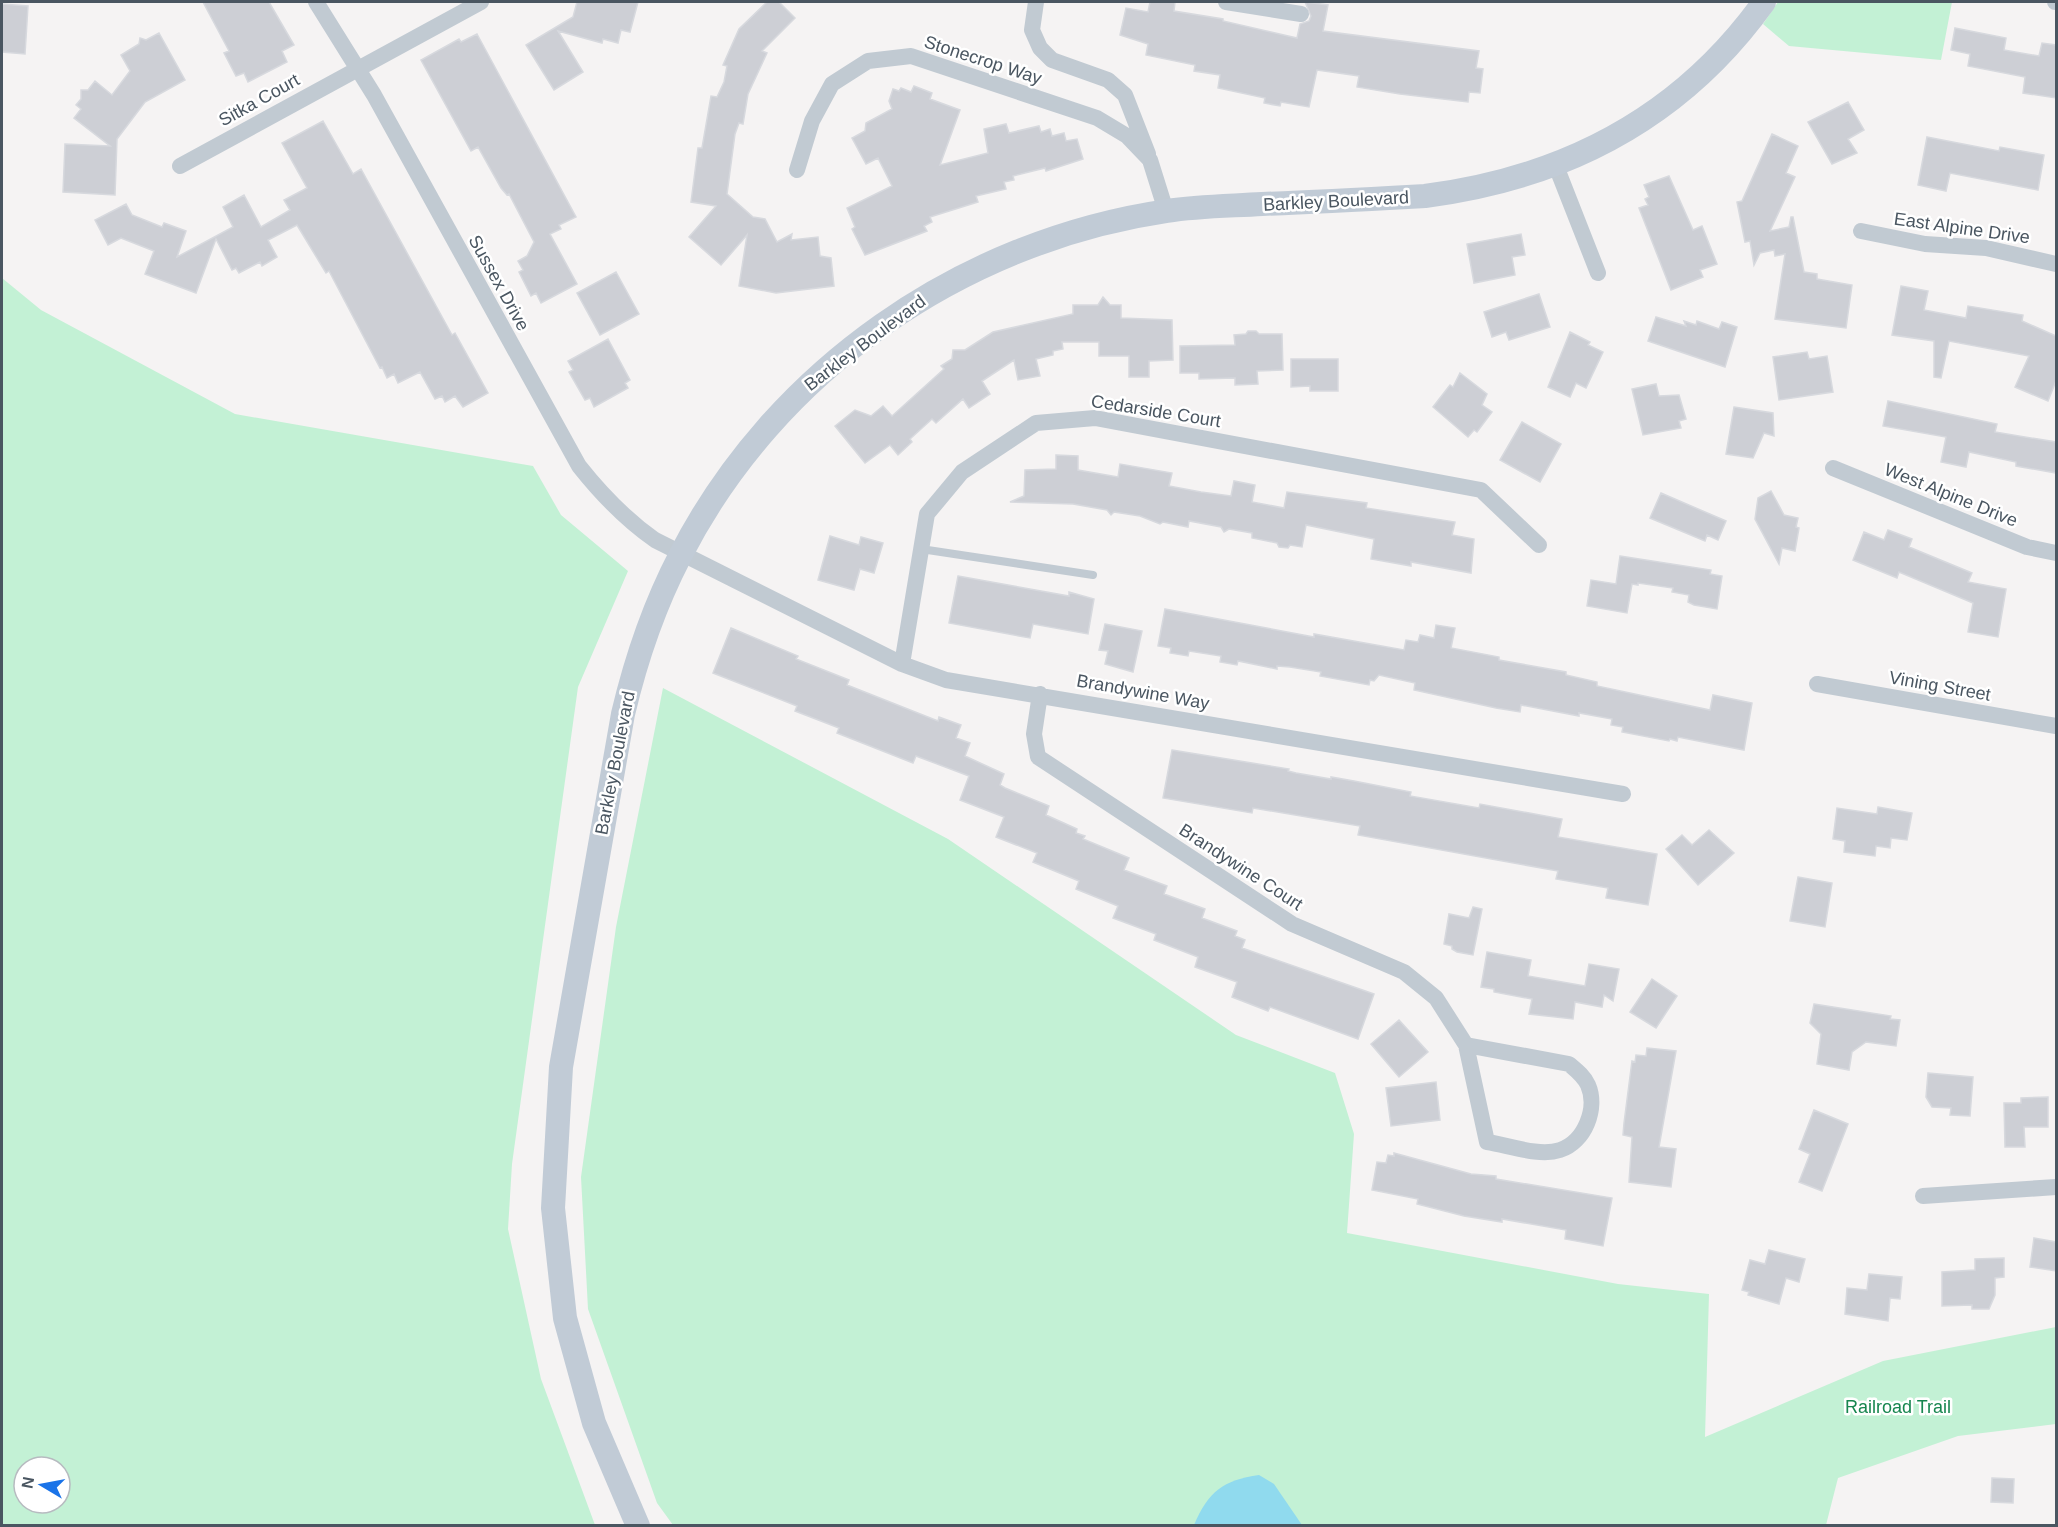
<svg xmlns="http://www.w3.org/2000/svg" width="2058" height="1527" font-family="Helvetica,sans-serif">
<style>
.green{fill:#c3f1d5;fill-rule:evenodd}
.water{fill:#90daee}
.building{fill:#cdcfd5;stroke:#d7d9de;stroke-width:1.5}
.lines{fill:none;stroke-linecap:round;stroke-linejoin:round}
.lane{stroke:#c1cad2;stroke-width:8}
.street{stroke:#c1cad2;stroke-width:16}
.secondary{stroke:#c1cbd6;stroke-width:24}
.labels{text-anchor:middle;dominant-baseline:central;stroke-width:5;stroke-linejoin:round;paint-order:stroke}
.street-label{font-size:18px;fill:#4a5661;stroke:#fff}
.park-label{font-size:18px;fill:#17864f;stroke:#fff}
</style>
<rect width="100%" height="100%" fill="#f5f3f3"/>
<path class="green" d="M 1778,2 L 1952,2 L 1941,60 L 1789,46 L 1763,24 Z
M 2,278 L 41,310 L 235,414 L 533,466 L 561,515 L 628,571 L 578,687 L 512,1164 L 508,1229 L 541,1379 L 595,1525 L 2,1525 ZM 24,1467 L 60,1467 L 60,1503 L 24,1503 Z
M 663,688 L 948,839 L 1236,1035 L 1335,1073 L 1354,1134 L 1347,1233 L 1618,1284 L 1709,1294 L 1705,1437 L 1883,1361 L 2056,1327 L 2056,1424 L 1958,1436 L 1838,1478 L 1826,1525 L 673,1525 L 657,1503 L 588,1309 L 581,1177 L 616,927 Z"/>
<path class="water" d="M 1259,1475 L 1274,1484 L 1302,1525 L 1194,1525 C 1208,1492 1223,1480 1259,1475 Z"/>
<path class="building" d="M 203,2 L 269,2 L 294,45 L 282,51 L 287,62 L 248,82 L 244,73 L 236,76 L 224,53 L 229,51 Z
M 577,2 L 638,2 L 630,32 L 621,30 L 618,43 L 603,39 L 602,43 L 558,31 L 583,72 L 554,90 L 526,45 L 573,17 Z
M 767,2 L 779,2 L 795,18 L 762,51 L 767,53 L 748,94 L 743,124 L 739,123 L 735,134 L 727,194 L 753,217 L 765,219 L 777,242 L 792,234 L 791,240 L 818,237 L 820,256 L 831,258 L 834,286 L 776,293 L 739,286 L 747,235 L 721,265 L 689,237 L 716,206 L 691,202 L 698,148 L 702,148 L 711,96 L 717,97 L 724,82 L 727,66 L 723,65 L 739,29 Z
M 1150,2 L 1175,2 L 1174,11 L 1223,19 L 1223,21 L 1297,38 L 1300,24 L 1309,21 L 1311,16 L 1305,2 L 1328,5 L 1323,31 L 1479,51 L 1476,68 L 1483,69 L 1480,93 L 1469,92 L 1468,102 L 1400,94 L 1357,87 L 1359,76 L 1317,70 L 1309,107 L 1281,102 L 1280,106 L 1264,103 L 1265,98 L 1218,88 L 1220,75 L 1194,71 L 1195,65 L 1146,55 L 1148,44 L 1120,35 L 1126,8 L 1148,12 Z
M 2,4 L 28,6 L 25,54 L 2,52 Z
M 1955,28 L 2006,38 L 2004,50 L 2039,56 L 2042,43 L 2056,45 L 2056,98 L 2023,93 L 2025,77 L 1968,66 L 1970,54 L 1951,50 Z
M 159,33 L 185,80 L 145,102 L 117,139 L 115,195 L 63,192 L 65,144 L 110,146 L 74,118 L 81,109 L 76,105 L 81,99 L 81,90 L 88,90 L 95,81 L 112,95 L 130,71 L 121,55 L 139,44 L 140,38 L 146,40 Z
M 477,34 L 576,217 L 559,225 L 561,229 L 550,234 L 577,284 L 541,303 L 536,293 L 531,296 L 519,272 L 523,270 L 518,261 L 527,256 L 534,242 L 509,194 L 507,195 L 501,188 L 478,147 L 471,151 L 421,60 L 459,39 L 461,42 Z
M 914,86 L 932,93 L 930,99 L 960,110 L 940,165 L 988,153 L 984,129 L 1006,124 L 1009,133 L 1039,126 L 1041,132 L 1050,129 L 1052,136 L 1064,133 L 1066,141 L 1077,139 L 1083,159 L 1046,171 L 1045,168 L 1013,176 L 1014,180 L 1004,182 L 1006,189 L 976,196 L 978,202 L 930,217 L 932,222 L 924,226 L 927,231 L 865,255 L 852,229 L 855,227 L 847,208 L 892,186 L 878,158 L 866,164 L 852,138 L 865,131 L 866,123 L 892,109 L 889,101 L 893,89 L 899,91 L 901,88 L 911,92 Z
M 1848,102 L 1864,130 L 1848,139 L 1857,153 L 1832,164 L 1808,122 Z
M 323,121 L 353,174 L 361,169 L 452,335 L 455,333 L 488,393 L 463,407 L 455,396 L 445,402 L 442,396 L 435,399 L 420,372 L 398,383 L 394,374 L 387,378 L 382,367 L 380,368 L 329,271 L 326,273 L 297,225 L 268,240 L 277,257 L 262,266 L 260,262 L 239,273 L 236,268 L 232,270 L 216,239 L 196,293 L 145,274 L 154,251 L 121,238 L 108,245 L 95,220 L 126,204 L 132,215 L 162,227 L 164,223 L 186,231 L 177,257 L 233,227 L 223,207 L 244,195 L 261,227 L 290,210 L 284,200 L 307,188 L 282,143 Z
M 1772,134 L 1798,146 L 1786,173 L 1795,177 L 1770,231 L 1789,227 L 1791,217 L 1793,217 L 1804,272 L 1817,274 L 1817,279 L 1852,285 L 1846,328 L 1775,319 L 1785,254 L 1775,256 L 1774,250 L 1760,253 L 1754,265 L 1750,241 L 1745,242 L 1737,202 L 1742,201 Z
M 1927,137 L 1999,151 L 2000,147 L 2044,155 L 2038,190 L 1950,173 L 1946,191 L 1918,185 Z
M 1669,176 L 1693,230 L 1702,226 L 1717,264 L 1700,270 L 1703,277 L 1671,290 L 1639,208 L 1648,205 L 1645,199 L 1649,197 L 1644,185 Z
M 1521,234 L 1525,255 L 1512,257 L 1515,275 L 1474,283 L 1467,244 Z
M 616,272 L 639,314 L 600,335 L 577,293 Z
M 1901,286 L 1928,291 L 1924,310 L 1966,318 L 1968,306 L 2023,315 L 2022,321 L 2056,336 L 2056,381 L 2048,401 L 2015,387 L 2029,356 L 1949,341 L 1941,378 L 1934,377 L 1934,341 L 1892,335 Z
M 1539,294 L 1550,327 L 1509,340 L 1506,332 L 1492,337 L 1484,312 Z
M 1103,297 L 1110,305 L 1121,305 L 1121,318 L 1172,320 L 1173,360 L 1149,361 L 1149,377 L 1129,377 L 1129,356 L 1099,356 L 1099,342 L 1062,342 L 1063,349 L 1053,351 L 1053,355 L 1036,359 L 1040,376 L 1018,380 L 1014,360 L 982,381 L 990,394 L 969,408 L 963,399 L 936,423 L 932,419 L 910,439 L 912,442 L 898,455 L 890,445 L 865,463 L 835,426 L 855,410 L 871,416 L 883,406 L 892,416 L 944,369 L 941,366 L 952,359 L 953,350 L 965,350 L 993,332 L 1073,314 L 1073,305 L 1098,305 Z
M 1656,317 L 1686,326 L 1684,321 L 1696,325 L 1697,321 L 1719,329 L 1722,322 L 1737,327 L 1725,367 L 1648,341 Z
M 1248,331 L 1256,331 L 1259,334 L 1282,334 L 1283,370 L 1257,371 L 1258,384 L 1235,385 L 1235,378 L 1199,379 L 1199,373 L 1180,373 L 1180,346 L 1235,345 L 1234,335 L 1246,334 Z
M 1570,332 L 1590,342 L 1588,345 L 1603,352 L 1586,388 L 1576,383 L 1570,397 L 1548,387 Z
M 608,339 L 630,380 L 625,383 L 628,388 L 594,407 L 590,398 L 585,400 L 569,372 L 573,370 L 568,361 Z
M 1807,352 L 1809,359 L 1827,356 L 1833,392 L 1779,400 L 1773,357 Z
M 1291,359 L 1338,359 L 1338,391 L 1310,391 L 1310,386 L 1291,387 Z
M 1460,373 L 1487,394 L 1482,405 L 1492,412 L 1477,432 L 1474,430 L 1468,437 L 1433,407 L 1450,385 L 1453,387 Z
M 1656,384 L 1659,396 L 1679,395 L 1686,419 L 1679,421 L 1681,428 L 1643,435 L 1632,389 Z
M 1888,401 L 1997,424 L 1995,432 L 2056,442 L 2056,473 L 2016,466 L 2016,462 L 1969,452 L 1966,467 L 1941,462 L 1946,437 L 1883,426 Z
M 1734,407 L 1773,413 L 1774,436 L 1764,433 L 1753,458 L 1726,454 Z
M 1522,422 L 1561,444 L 1540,482 L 1500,460 Z
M 1056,455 L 1078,456 L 1078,470 L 1118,477 L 1120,464 L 1172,473 L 1169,486 L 1201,492 L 1231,496 L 1234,481 L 1255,485 L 1252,502 L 1284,508 L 1287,492 L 1367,503 L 1366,508 L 1455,522 L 1452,535 L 1474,539 L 1471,573 L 1411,562 L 1411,566 L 1371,559 L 1374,539 L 1306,525 L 1302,547 L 1290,545 L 1288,548 L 1279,547 L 1277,543 L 1252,538 L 1252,533 L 1229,529 L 1224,532 L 1221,527 L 1189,521 L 1188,527 L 1163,522 L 1160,524 L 1140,516 L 1114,512 L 1111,515 L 1107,510 L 1073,504 L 1010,502 L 1024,496 L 1025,470 L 1056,469 Z
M 1771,491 L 1784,515 L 1798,518 L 1796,527 L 1799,528 L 1795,551 L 1782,548 L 1779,564 L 1755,519 L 1758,498 Z
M 1661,493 L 1726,521 L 1718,540 L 1707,535 L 1705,541 L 1650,518 Z
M 1888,530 L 1912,539 L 1909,547 L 1972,573 L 1968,582 L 2006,589 L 1998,637 L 1968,632 L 1973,603 L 1899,572 L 1897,578 L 1853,560 L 1864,532 L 1884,540 Z
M 830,536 L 859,545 L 861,537 L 883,543 L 874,573 L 860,569 L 854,590 L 818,580 Z
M 1620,556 L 1711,570 L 1710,574 L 1722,576 L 1717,609 L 1694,605 L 1688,602 L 1689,595 L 1672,592 L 1673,588 L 1638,583 L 1638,585 L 1632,584 L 1627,613 L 1587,606 L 1591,580 L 1616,584 Z
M 958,576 L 1069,596 L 1069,592 L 1094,599 L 1088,634 L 1033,624 L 1030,638 L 949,623 Z
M 1165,609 L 1314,637 L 1314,634 L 1404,650 L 1406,640 L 1418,642 L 1420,635 L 1434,638 L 1436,625 L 1455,628 L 1451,648 L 1499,657 L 1499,660 L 1566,672 L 1566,675 L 1597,682 L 1597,686 L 1710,710 L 1713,695 L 1752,703 L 1744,750 L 1678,737 L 1677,741 L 1670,739 L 1669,741 L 1622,732 L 1623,727 L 1611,725 L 1612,719 L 1579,713 L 1579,716 L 1521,705 L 1520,712 L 1496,708 L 1414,690 L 1415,683 L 1379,675 L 1374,681 L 1370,680 L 1369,685 L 1320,676 L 1321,672 L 1290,667 L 1277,666 L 1277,669 L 1238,661 L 1237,665 L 1220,662 L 1221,656 L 1189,651 L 1188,656 L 1170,653 L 1171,648 L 1158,646 Z
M 1105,624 L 1142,631 L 1133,672 L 1105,664 L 1108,651 L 1099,650 Z
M 731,628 L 798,656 L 796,659 L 849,680 L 847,685 L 938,721 L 939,717 L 961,725 L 956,738 L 970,743 L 965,756 L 1004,774 L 1000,785 L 1005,788 L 1049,806 L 1046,815 L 1077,829 L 1076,833 L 1085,836 L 1083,839 L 1129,858 L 1124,870 L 1167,886 L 1164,894 L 1205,909 L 1202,918 L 1237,931 L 1235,936 L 1245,940 L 1242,948 L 1374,994 L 1358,1039 L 1270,1007 L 1268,1011 L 1232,997 L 1237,982 L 1195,967 L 1198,957 L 1154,940 L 1156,934 L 1113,918 L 1118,906 L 1076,889 L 1079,881 L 1033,862 L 1037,853 L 996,837 L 1004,817 L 960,800 L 969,776 L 916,756 L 913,763 L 837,733 L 839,728 L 795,711 L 797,706 L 713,673 Z
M 1172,750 L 1289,769 L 1288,771 L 1296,773 L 1331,779 L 1331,777 L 1354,781 L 1411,792 L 1410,796 L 1479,808 L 1480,804 L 1562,819 L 1558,837 L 1657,854 L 1648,905 L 1606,898 L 1608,888 L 1556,879 L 1558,871 L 1358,835 L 1360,826 L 1253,808 L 1252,813 L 1163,798 Z
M 1878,807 L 1912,813 L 1907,840 L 1891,838 L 1890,848 L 1876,846 L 1875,856 L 1844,852 L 1845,841 L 1833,839 L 1837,808 L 1877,814 Z
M 1709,830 L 1734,853 L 1698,885 L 1666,849 L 1682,835 L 1692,845 Z
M 1798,877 L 1832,883 L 1825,927 L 1790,921 Z
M 1473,907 L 1482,909 L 1473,955 L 1457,952 L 1452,949 L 1452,946 L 1444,944 L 1449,914 L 1469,918 Z
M 1487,952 L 1531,960 L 1528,976 L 1585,986 L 1589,964 L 1619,969 L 1613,1001 L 1604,995 L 1602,1007 L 1575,1002 L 1573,1019 L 1529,1014 L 1532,999 L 1494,992 L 1494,989 L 1481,987 Z
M 1652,979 L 1677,996 L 1656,1028 L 1630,1012 Z
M 1814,1004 L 1891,1016 L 1890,1019 L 1900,1020 L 1896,1046 L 1866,1042 L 1852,1052 L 1849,1070 L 1817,1064 L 1821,1034 L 1810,1023 Z
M 1399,1020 L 1428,1052 L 1399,1077 L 1371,1044 Z
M 1647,1048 L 1676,1051 L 1659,1147 L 1676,1149 L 1671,1187 L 1629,1182 L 1632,1137 L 1623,1135 L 1624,1123 L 1632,1061 L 1635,1062 L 1636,1055 L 1646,1056 Z
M 1928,1073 L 1973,1077 L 1970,1116 L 1950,1115 L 1951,1108 L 1932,1107 L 1926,1097 Z
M 1436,1082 L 1440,1120 L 1391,1126 L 1386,1088 Z
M 2048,1097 L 2048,1127 L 2024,1127 L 2025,1147 L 2005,1147 L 2004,1103 L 2021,1103 L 2021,1098 Z
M 1814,1110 L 1848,1124 L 1822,1191 L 1799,1182 L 1810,1154 L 1799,1149 Z
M 1394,1153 L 1471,1174 L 1496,1176 L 1496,1179 L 1612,1198 L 1603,1246 L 1565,1239 L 1566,1230 L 1502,1219 L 1502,1222 L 1464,1216 L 1417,1204 L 1418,1199 L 1372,1190 L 1377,1162 L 1386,1163 L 1388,1155 L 1394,1156 Z
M 2034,1238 L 2056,1242 L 2056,1271 L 2030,1267 Z
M 1769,1250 L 1805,1259 L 1799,1282 L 1786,1278 L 1779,1304 L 1748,1295 L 1749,1292 L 1742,1290 L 1750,1260 L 1765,1264 Z
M 2004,1258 L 2004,1277 L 1995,1278 L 1995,1295 L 1989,1309 L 1972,1309 L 1972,1305 L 1942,1306 L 1942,1272 L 1975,1270 L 1975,1259 Z
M 1869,1274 L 1902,1277 L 1900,1299 L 1890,1298 L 1888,1321 L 1845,1314 L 1847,1288 L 1867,1290 Z
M 1992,1478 L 2014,1479 L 2013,1503 L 1991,1502 Z"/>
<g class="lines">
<path class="lane" d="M 921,549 L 1093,575"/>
<path class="street" d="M 316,2 L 374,95 L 579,466 C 602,495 625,519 655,540 L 902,664 L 946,680 L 1623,794
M 1036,2 L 1032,30 L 1040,48 L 1052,60 L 1108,80 L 1125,95 L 1148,154
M 1226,2 L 1301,14
M 2055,2 L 2056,2
M 180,166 L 481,2
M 1556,166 L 1598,273
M 797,170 L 812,121 L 832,84 L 868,61 L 911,56 L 1097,118 L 1127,136 L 1150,160 L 1166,211
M 1861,231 L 1925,244 L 1986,248 L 2056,264
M 1833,468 L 2027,547 L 2056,553
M 902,664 L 927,514 L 962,472 L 1036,423 L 1095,418 L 1481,490 L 1539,545
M 1817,684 L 2056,726
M 1040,694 L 1034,734 L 1038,757 L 1292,924 L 1404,972 L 1436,998 L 1466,1045
M 1466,1045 L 1569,1064 C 1576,1070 1584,1076 1588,1085 C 1598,1108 1585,1142 1560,1150 C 1539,1157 1508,1145 1487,1142 Z
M 1923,1196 L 2056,1187"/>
<path class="secondary" d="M 638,1526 L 594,1423 L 565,1318 L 553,1208 L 561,1067 L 623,714 C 636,659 654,606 680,556 C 775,370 962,241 1167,211 C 1198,206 1230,206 1262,204 C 1316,202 1370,199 1425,196 C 1565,178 1681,118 1764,2"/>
</g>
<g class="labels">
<g class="street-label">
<text transform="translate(983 60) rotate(18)">Stonecrop Way</text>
<text transform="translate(259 100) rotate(-29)">Sitka Court</text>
<text transform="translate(1336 201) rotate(-3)">Barkley Boulevard</text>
<text transform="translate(1962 228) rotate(8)">East Alpine Drive</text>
<text transform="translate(499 283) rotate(61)">Sussex Drive</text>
<text transform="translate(865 343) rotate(-37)">Barkley Boulevard</text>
<text transform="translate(1156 411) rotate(9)">Cedarside Court</text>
<text transform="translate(1951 495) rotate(22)">West Alpine Drive</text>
<text transform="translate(1940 686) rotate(10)">Vining Street</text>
<text transform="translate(1143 692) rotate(10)">Brandywine Way</text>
<text transform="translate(615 763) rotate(-79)">Barkley Boulevard</text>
<text transform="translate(1241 867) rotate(33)">Brandywine Court</text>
</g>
<g class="park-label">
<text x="1898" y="1407">Railroad Trail</text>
</g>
</g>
<rect width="2058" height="1527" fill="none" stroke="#4a5661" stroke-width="6"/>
<g transform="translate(42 1485) rotate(280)"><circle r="28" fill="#ffffff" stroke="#b7bbc0" stroke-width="1.5"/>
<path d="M0-4.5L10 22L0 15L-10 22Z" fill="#1a73e8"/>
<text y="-9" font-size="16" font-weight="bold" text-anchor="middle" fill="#4a5661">N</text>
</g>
</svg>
